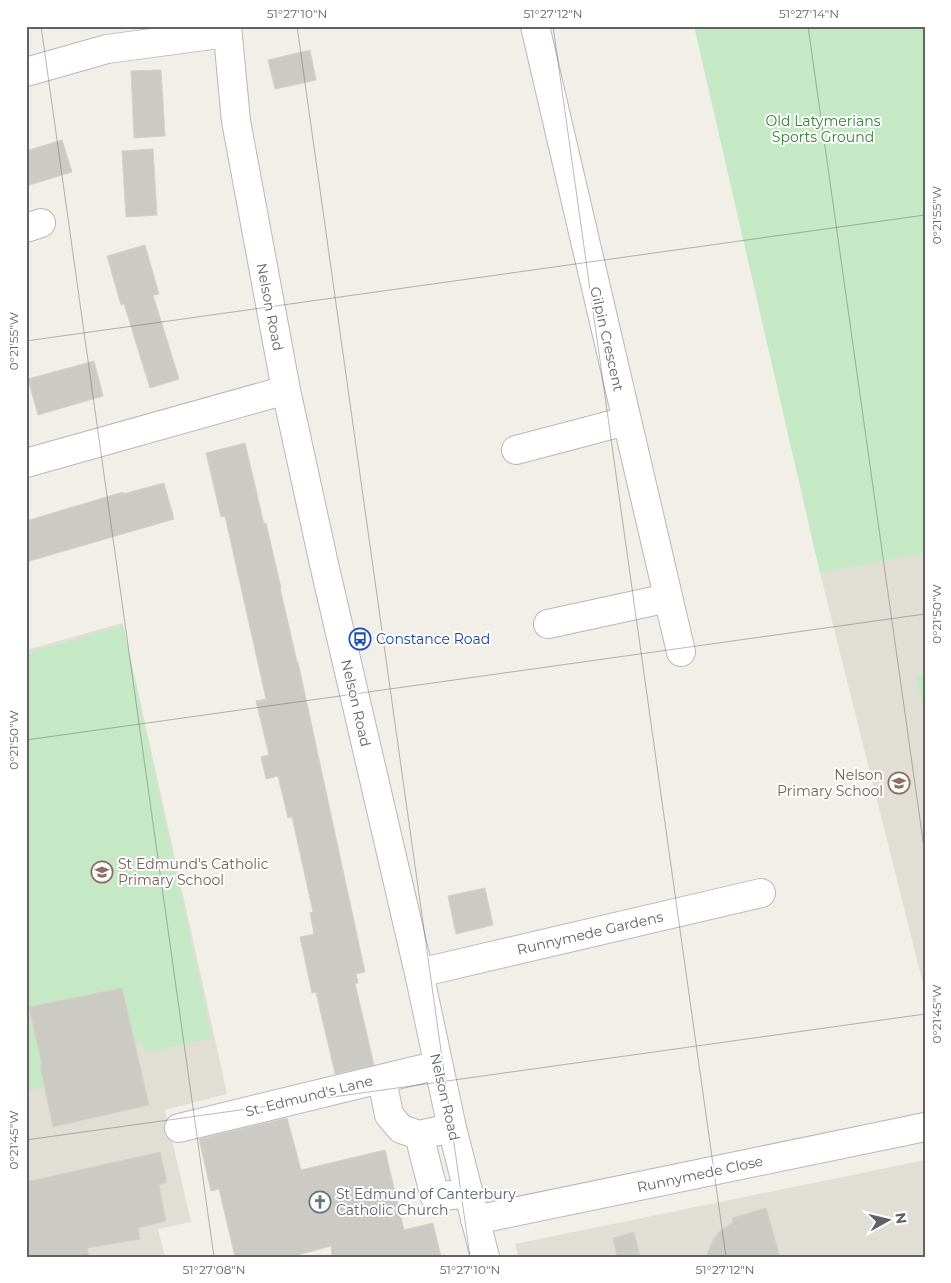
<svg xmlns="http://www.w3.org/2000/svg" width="951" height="1283" font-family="Montserrat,sans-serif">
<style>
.education{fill:#e1ded6}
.green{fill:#c5e8c5}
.building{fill:#cccac5;stroke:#d6d1c6}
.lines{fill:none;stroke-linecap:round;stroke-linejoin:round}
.minor-casing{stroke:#b5b8bc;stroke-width:30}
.minor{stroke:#fff;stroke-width:28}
.ticks{fill:none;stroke:#5f6368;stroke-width:1;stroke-opacity:0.45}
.labels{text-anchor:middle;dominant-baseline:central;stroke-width:4;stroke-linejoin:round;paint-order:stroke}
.park-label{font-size:14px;fill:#348238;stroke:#fff}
.street-label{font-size:14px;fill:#5f6368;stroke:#fff}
.transit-label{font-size:14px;fill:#164399;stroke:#fff;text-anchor:start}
.education-label{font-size:14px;fill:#785e54;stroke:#fff;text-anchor:end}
.worship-label{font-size:14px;fill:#5b616d;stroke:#fff;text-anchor:start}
.neatline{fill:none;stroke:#5f6368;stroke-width:2}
.ticks-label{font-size:12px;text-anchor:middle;fill:#5f6368}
</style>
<rect width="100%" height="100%" fill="#f1efe8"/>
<path class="education" d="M 925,553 L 925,992 L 820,573 Z
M 123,623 L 227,1094 L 165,1110 L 191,1222 L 158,1229 L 165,1257 L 26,1257 L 26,650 Z
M 925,1160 L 925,1257 L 518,1257 L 515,1244 Z"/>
<path class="green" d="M 694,26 L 925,26 L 925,553 L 820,573 Z
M 123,626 L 212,1038 L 145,1053 L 142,1042 L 40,1065 L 45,1087 L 26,1091 L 26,653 Z
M 925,673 L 925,717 L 916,675 Z"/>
<path class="building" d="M 310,50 L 316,80 L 275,89 L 268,60 Z
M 161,70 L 165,136 L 134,138 L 131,71 Z
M 62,140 L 72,172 L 26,186 L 26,151 Z
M 153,149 L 157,215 L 126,217 L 122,151 Z
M 145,245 L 159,294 L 153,295 L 179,379 L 150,388 L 124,304 L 121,305 L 107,256 Z
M 94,361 L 103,396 L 38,415 L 28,379 Z
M 245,443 L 264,524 L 266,523 L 281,588 L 280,588 L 297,662 L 298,662 L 365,972 L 356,974 L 358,983 L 355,983 L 374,1065 L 335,1074 L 316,992 L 312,993 L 300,937 L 314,934 L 310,913 L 313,912 L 292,817 L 288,818 L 278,776 L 266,779 L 261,757 L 269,755 L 256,701 L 266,699 L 225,516 L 221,517 L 206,453 Z
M 164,483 L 174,519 L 26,562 L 26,521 L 123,492 L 123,494 Z
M 485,888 L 493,925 L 456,934 L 448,896 Z
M 122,988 L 149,1105 L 53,1127 L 40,1065 L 42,1065 L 29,1007 Z
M 287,1118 L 301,1170 L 385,1150 L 404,1230 L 433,1223 L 441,1257 L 332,1257 L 331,1246 L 290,1257 L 235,1257 L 219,1189 L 211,1191 L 199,1139 Z
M 160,1152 L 167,1182 L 159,1185 L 166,1221 L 138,1228 L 140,1239 L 87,1248 L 89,1257 L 26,1257 L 26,1182 Z
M 766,1208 L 780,1257 L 706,1257 L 713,1240 L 719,1232 L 733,1222 L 732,1218 Z
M 634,1232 L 640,1257 L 617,1257 L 613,1238 Z"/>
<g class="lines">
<g class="minor-casing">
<path id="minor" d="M 227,26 L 236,121 L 286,390 L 324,564 L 419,973 L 452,1128 L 485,1257
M 535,26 L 681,652
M 26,72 L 107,49 L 227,33
M 26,228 L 41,223
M 516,450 L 626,421
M 26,463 L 286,390
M 548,624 L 668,598
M 419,973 L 761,893
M 382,1079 L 389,1115 L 401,1129 L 419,1135 L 452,1128
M 179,1128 L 438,1065
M 419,1135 L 435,1197 L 468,1193
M 475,1220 L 925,1127"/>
</g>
<use href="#minor" class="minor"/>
</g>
<path class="ticks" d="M 41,26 L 214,1257M 297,26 L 470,1257M 553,26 L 726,1257M 808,26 L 925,855M 26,341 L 925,215M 26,740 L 925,614M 26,1140 L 925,1014"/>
<defs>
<g id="bus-ring" transform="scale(1.125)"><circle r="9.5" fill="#fff" stroke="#1a4fb4" stroke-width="1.5"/><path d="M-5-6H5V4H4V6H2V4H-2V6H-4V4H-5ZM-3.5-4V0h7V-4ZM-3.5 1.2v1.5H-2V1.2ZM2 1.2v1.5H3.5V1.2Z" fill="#1a4fb4"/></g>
<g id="school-ring" transform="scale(1.125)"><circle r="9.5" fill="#fff" stroke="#8d6e63" stroke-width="1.5"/><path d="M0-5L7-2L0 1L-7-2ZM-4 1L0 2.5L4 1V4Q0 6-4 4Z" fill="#8d6e63"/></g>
<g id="church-ring" transform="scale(1.125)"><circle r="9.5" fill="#fff" stroke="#6b7280" stroke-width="1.5"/><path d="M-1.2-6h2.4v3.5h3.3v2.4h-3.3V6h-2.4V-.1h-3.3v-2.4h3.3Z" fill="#6b7280"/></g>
</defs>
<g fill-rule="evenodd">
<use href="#bus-ring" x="360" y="639"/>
<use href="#school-ring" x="899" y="783"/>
<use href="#school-ring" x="102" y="872"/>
<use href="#church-ring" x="320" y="1202"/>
</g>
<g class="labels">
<g class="park-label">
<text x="823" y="121">Old Latymerians<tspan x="823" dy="16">Sports Ground</tspan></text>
</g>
<g class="street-label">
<text transform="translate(270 307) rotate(79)">Nelson Road</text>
<text transform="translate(607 339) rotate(77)">Gilpin Crescent</text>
<text transform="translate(356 703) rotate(77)">Nelson Road</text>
<text transform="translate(590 933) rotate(-13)">Runnymede Gardens</text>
<text transform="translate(309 1096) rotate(-14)">St. Edmund's Lane</text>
<text transform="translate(445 1097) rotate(77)">Nelson Road</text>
<text transform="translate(700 1174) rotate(-12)">Runnymede Close</text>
</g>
<g class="transit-label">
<text x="376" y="639">Constance Road</text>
</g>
<g class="education-label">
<text x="883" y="775">Nelson<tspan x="883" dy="16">Primary School</tspan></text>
<text x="118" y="864" text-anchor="start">St Edmund's Catholic<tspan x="118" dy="16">Primary School</tspan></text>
</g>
<g class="worship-label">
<text x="336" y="1194">St Edmund of Canterbury<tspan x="336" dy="16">Catholic Church</tspan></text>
</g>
</g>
<rect width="951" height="1283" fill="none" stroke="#ffffff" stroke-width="55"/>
<g transform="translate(888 1220) rotate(82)" stroke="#ffffff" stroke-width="4" paint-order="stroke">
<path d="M0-4L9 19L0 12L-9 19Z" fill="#5f6368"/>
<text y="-8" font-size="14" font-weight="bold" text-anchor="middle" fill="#5f6368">N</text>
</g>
<rect x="28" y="28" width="896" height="1228" class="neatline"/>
<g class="ticks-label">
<text x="297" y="18">51°27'10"N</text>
<text x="553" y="18">51°27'12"N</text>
<text x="809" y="18">51°27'14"N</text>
<text transform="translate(937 215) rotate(-90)" y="4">0°21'55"W</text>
<text transform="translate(14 341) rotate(-90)" y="4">0°21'55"W</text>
<text transform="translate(937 614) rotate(-90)" y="4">0°21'50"W</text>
<text transform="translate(14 740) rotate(-90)" y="4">0°21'50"W</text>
<text transform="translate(937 1014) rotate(-90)" y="4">0°21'45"W</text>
<text transform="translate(14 1140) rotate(-90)" y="4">0°21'45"W</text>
<text x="214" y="1274">51°27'08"N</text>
<text x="470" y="1274">51°27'10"N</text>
<text x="725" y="1274">51°27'12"N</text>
</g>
</svg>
